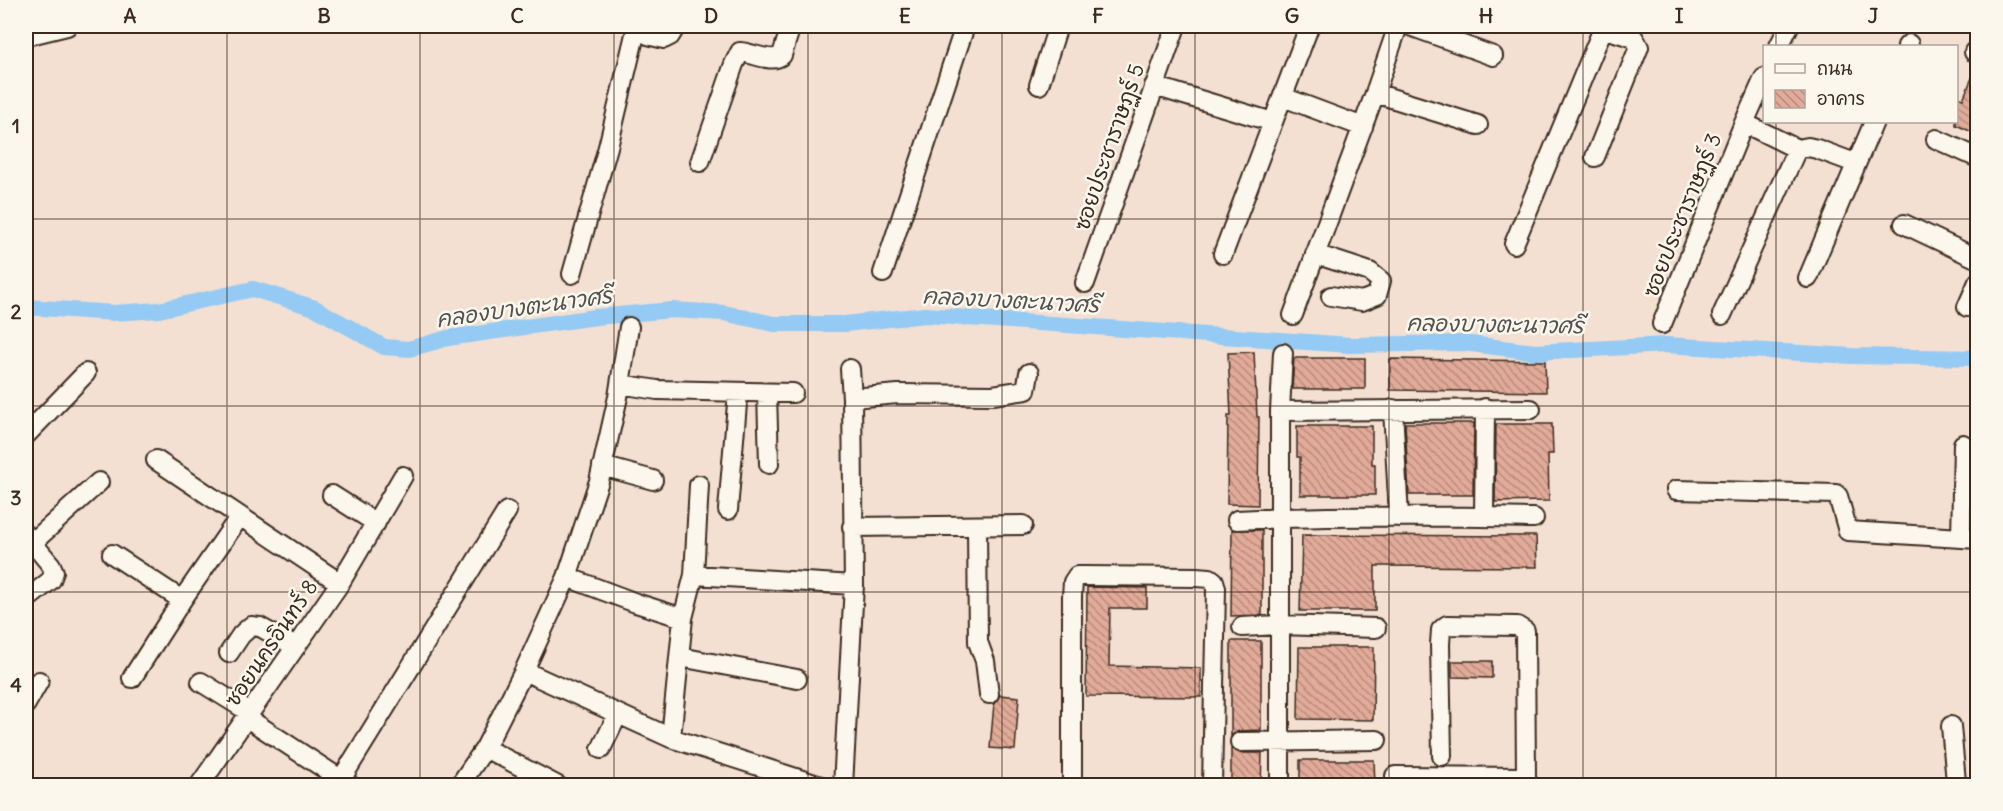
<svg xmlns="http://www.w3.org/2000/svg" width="2003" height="811" font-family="Delius,'Playpen Sans Thai',sans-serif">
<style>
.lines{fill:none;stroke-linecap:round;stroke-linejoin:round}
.canal{stroke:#94caf3;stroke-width:16}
.building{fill:url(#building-back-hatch);stroke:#3b2a1e;stroke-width:1.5}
.minor-casing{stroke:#3b2a1e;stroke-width:22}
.minor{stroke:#fbf7ec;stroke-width:18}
.grid{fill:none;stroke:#3b2a1e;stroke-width:1.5;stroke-opacity:0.55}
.labels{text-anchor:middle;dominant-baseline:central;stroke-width:5;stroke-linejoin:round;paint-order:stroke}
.street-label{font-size:21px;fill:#3b2a1e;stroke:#fbf7ec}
.water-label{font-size:22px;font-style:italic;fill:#515253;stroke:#fbf7ec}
.neatline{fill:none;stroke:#3b2a1e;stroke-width:2}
.grid-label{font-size:20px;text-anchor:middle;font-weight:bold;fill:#3b2a1e}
</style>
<defs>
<pattern id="building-back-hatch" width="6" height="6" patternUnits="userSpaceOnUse" patternTransform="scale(1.5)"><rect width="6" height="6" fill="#e1aa99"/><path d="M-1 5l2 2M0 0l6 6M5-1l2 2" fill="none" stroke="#b88b7c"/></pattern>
</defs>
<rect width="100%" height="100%" fill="#f3e0d3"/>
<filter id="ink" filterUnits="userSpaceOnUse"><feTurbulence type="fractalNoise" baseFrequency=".0167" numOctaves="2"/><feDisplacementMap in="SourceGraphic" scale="12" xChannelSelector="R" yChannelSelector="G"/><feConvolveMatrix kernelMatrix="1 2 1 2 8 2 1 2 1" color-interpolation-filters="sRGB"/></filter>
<g filter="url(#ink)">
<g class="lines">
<path class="canal" d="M 26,307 L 114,313 L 159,310 L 253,289 L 315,308 L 384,347 L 409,349 L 448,338 L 596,317 L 672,310 L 724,313 L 774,324 L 845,324 L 925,315 L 1350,345 L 1463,343 L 1535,352 L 1666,345 L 1852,356 L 1978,358"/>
</g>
<path class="building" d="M 1977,66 L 1977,134 L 1956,125 L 1956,96 L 1963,99 Z
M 1254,352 L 1257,417 L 1259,417 L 1258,505 L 1227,504 L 1228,416 L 1231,416 L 1228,353 Z
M 1294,358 L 1365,358 L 1365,389 L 1292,389 Z
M 1390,359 L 1545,361 L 1546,392 L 1390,390 Z
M 1405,423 L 1474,423 L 1473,495 L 1409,495 Z
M 1496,424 L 1552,424 L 1553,454 L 1548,454 L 1549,501 L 1495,502 Z
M 1297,426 L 1372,426 L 1372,464 L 1375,464 L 1375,495 L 1300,495 L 1300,457 L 1297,457 Z
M 1232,530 L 1262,530 L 1262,615 L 1231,616 Z
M 1302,535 L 1536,536 L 1537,567 L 1377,566 L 1375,566 L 1375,611 L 1300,611 Z
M 1087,587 L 1147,588 L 1147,608 L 1110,608 L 1109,666 L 1201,668 L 1201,697 L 1086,696 Z
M 1231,641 L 1261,641 L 1261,730 L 1239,731 L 1231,736 Z
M 1299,647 L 1374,647 L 1373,720 L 1298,719 Z
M 1452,661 L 1492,661 L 1492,678 L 1452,677 Z
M 1000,695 L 1019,697 L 1015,750 L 990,748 L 994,704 Z
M 1231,748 L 1240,753 L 1262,753 L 1261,786 L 1231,786 Z
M 1300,760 L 1374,760 L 1375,786 L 1300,786 Z"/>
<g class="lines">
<g class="minor-casing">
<path id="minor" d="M 1410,26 L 1493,56
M 648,35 L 664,39 L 670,36 L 676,26
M 26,36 L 67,26
M 1779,46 L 1789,26
M 1907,46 L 1909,44
M 1974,52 L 1978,53
M 1039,85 L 1058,26
M 1154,86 L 1273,122
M 1375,93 L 1478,125
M 1283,97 L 1363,127
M 1744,123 L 1797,149 L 1808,147 L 1817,149 L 1855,163
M 1936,139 L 1978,158
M 1595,157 L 1639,47 L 1634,38 L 1602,28
M 700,162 L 734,64 L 740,52 C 754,53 772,64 782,55 L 791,26
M 1904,224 L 1978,259
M 1514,244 L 1604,26
M 1223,254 L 1309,27
M 1315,254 L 1370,272 L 1381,281 L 1377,295 L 1362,301 L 1331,296
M 883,273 L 965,26
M 572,274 L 608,147 L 637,26
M 1808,278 L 1874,122
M 1085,283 L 1176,26
M 1967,307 L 1978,282
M 1293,315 L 1375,93 L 1398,26
M 1722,315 L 1797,149
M 1662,324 L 1744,123 L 1764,78
M 850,369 L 852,398
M 620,384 L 657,390 L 793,393
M 767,393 L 769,464
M 1393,409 L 1399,517
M 1280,411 L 1531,409
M 26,435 L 86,373
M 156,460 L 340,583
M 602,466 L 653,480
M 1676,490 L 1836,494 L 1838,496 L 1848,531 L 1978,539
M 332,495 L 376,523
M 728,510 L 738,392
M 1484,517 L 1485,408
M 1237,520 C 1336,515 1435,516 1534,518
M 977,526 L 978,642 L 985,661 L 989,694
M 852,527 L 1023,525
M 26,535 L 51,565 L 54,572 L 51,580 L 26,600
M 1961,538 L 1963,444
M 32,543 L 99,482
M 112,554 L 182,600
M 694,575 L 699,485
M 567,577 L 636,603 L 683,618
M 1242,627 L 1279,625 L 1376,628
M 229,653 L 241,635 L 251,626 L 260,627 L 296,647
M 680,657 L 797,679
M 524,671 L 671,738 L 821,786
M 132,678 L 182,600 L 240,516
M 201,682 L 251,713
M 26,704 L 39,681
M 247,718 L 351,786
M 1951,726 L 1956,782 L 1958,786
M 671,738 L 683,618 L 694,575 L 854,585
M 1240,742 L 1377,740
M 485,748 L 558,786
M 601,749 L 618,714
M 1442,756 L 1440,644 L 1441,630 L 1447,625 L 1517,626 L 1525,631 L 1526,777 L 1528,786
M 1395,776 L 1526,777
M 199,786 L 340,583 L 403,476
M 337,786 L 507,511
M 459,786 L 485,748 L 524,671 L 567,577 L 599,481 L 618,397 L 629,327
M 843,786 L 854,585 L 852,398 L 898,394 L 993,395 L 1026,390 L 1029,373
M 1072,786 L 1072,596 L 1073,582 L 1077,576 L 1084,576 L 1196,577 L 1210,578 L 1214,581 L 1216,588 L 1212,786
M 1280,786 L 1280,411 L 1283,353"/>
</g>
<use href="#minor" class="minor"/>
</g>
</g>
<path class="grid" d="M 227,26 L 227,786M 420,26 L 420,786M 614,26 L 614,786M 808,26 L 808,786M 1002,26 L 1002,786M 1195,26 L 1195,786M 1389,26 L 1389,786M 1583,26 L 1583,786M 1776,26 L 1776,46M 1776,122 L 1776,786M 26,219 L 1978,219M 26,406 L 1978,406M 26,592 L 1978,592"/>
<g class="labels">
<g class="street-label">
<text transform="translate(1109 147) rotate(-71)">ซอยประชาราษฏร์ 5</text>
<text transform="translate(1682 215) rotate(-68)">ซอยประชาราษฏร์ 3</text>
<text transform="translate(271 643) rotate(-56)">ซอยนครอินทร์ 8</text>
</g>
<g class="water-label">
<text transform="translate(1011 300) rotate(3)">คลองบางตะนาวศรี</text>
<text transform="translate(524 307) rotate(-8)">คลองบางตะนาวศรี</text>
<text transform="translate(1495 324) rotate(1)">คลองบางตะนาวศรี</text>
</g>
</g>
<rect width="2003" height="811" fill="none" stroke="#fbf7ec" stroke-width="66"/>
<rect x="1763" y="45" width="195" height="78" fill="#fbf7ec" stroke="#aea59a" stroke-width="1.5"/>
<rect x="1775" y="64" width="30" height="9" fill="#fbf7ec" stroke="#aea59a" stroke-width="1.5"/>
<text x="1817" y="75" font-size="18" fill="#3b2a1e">ถนน</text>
<rect x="1775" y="90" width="30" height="18" fill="url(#building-back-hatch)" stroke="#aea59a" stroke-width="1.5"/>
<text x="1817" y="105" font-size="18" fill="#3b2a1e">อาคาร</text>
<rect x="33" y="33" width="1937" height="745" class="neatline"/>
<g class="grid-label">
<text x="130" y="23">A</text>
<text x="324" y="23">B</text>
<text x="517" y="23">C</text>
<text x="711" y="23">D</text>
<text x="905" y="23">E</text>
<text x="1098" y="23">F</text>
<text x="1292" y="23">G</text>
<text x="1486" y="23">H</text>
<text x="1679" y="23">I</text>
<text x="1873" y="23">J</text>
<text x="16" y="133">1</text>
<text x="16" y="319">2</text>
<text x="16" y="505">3</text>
<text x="16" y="692">4</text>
</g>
</svg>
